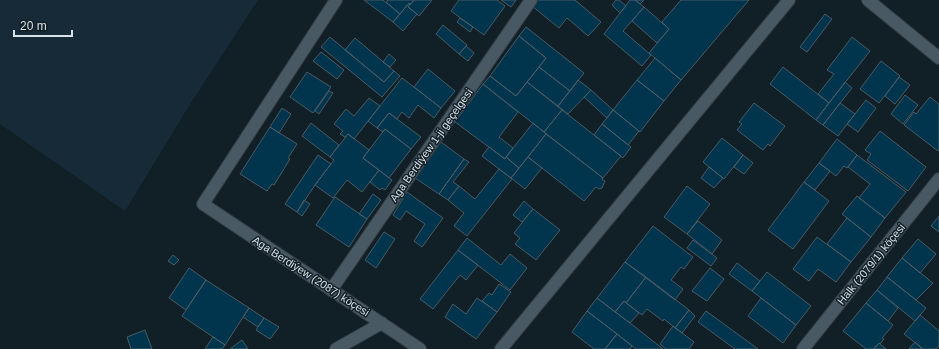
<svg xmlns="http://www.w3.org/2000/svg" width="939" height="349" font-family="Helvetica,sans-serif">
<style>
.built{fill:#162b37}
.building{fill:#00354d;stroke:#4b5b65}
.lines{fill:none;stroke-linecap:round;stroke-linejoin:round}
.minor-casing{stroke:#30393f;stroke-width:14}
.minor{stroke:#495963;stroke-width:12}
.labels{text-anchor:middle;dominant-baseline:central;stroke-width:3;stroke-linejoin:round;paint-order:stroke}
.street-label{font-size:11px;fill:#d8e1e7;stroke:#111f27}
</style>
<rect width="100%" height="100%" fill="#111f27"/>
<path class="built" d="M 0,0 L 258,0 L 189,106 L 125,211 L 0,124 Z"/>
<path class="building" d="M 364,0 L 383,0 L 400,14 L 393,22 Z
M 388,0 L 414,0 L 410,5 L 409,3 L 400,14 L 386,2 Z
M 414,0 L 432,0 L 419,16 L 408,7 Z
M 459,0 L 497,0 L 505,6 L 484,35 L 451,11 Z
M 501,0 L 516,0 L 511,7 Z
M 537,0 L 575,0 L 601,22 L 588,36 L 567,18 L 559,28 L 532,6 Z
M 616,0 L 619,0 L 626,6 L 620,13 L 612,5 Z
M 630,0 L 635,0 L 644,7 L 623,31 L 651,55 L 642,66 L 604,34 Z
M 635,0 L 644,0 L 640,4 Z
M 681,0 L 749,0 L 681,80 L 649,53 L 669,29 L 662,22 Z
M 409,3 L 410,5 L 408,7 L 417,14 L 403,31 L 393,22 Z
M 644,7 L 669,29 L 657,43 L 632,21 Z
M 825,14 L 832,19 L 807,52 L 800,47 Z
M 460,18 L 473,27 L 470,32 L 457,22 Z
M 443,25 L 467,45 L 459,54 L 436,34 Z
M 526,27 L 584,73 L 570,91 L 539,67 L 546,58 L 519,36 Z
M 519,36 L 546,58 L 516,96 L 490,76 Z
M 330,37 L 384,82 L 394,71 L 400,76 L 382,97 L 321,47 Z
M 852,37 L 870,51 L 829,103 L 818,94 L 834,74 L 827,70 Z
M 355,38 L 394,71 L 384,82 L 345,50 Z
M 466,46 L 474,53 L 468,61 L 459,54 Z
M 321,52 L 344,70 L 337,79 L 313,61 Z
M 389,54 L 396,60 L 390,67 L 383,62 Z
M 655,58 L 681,80 L 664,101 L 637,80 Z
M 881,61 L 900,76 L 879,103 L 860,89 Z
M 539,67 L 570,91 L 558,106 L 527,82 Z
M 783,67 L 829,103 L 816,120 L 770,84 Z
M 428,69 L 455,91 L 441,108 L 414,87 Z
M 307,72 L 331,87 L 313,113 L 290,97 Z
M 490,76 L 516,96 L 527,82 L 562,110 L 544,132 L 483,84 Z
M 899,77 L 910,85 L 895,104 L 885,96 Z
M 402,78 L 441,108 L 434,118 L 418,105 L 409,118 L 402,112 L 397,119 L 389,113 L 377,128 L 368,121 Z
M 578,80 L 591,90 L 568,114 L 558,106 Z
M 637,80 L 664,101 L 640,132 L 613,110 Z
M 845,82 L 852,88 L 823,125 L 816,120 Z
M 483,84 L 518,112 L 499,137 L 513,148 L 505,159 L 455,122 Z
M 591,90 L 613,110 L 607,118 L 584,97 Z
M 329,91 L 333,93 L 319,114 L 315,111 Z
M 905,95 L 918,105 L 903,124 L 891,114 Z
M 930,97 L 939,104 L 939,149 L 938,151 L 904,125 L 914,112 L 916,114 Z
M 369,98 L 380,106 L 354,139 L 348,134 L 345,137 L 340,134 L 343,131 L 334,124 L 346,109 L 354,116 Z
M 866,100 L 876,108 L 858,132 L 847,124 Z
M 754,103 L 785,126 L 770,146 L 768,144 L 763,150 L 737,130 L 742,124 L 739,122 Z
M 840,103 L 855,114 L 838,136 L 823,125 Z
M 282,108 L 291,114 L 279,133 L 270,127 Z
M 562,110 L 621,156 L 603,178 L 544,132 Z
M 613,110 L 639,131 L 628,145 L 602,124 Z
M 389,113 L 421,137 L 411,149 L 385,129 L 383,132 L 377,128 Z
M 311,123 L 339,145 L 330,157 L 302,136 Z
M 533,123 L 546,134 L 519,168 L 506,157 Z
M 602,124 L 631,147 L 623,158 L 594,135 Z
M 270,127 L 297,144 L 288,158 L 290,159 L 274,185 L 272,184 L 267,191 L 240,174 Z
M 385,129 L 411,149 L 389,178 L 363,158 Z
M 880,131 L 926,167 L 908,191 L 867,160 L 871,154 L 865,150 Z
M 348,134 L 369,150 L 363,158 L 379,170 L 362,192 L 347,180 L 333,198 L 315,185 L 334,160 L 330,157 Z
M 546,134 L 603,178 L 602,179 L 605,181 L 602,188 L 599,189 L 596,187 L 584,201 L 528,157 Z
M 722,138 L 743,155 L 724,179 L 703,162 Z
M 837,139 L 857,155 L 847,168 L 844,166 L 836,176 L 819,163 Z
M 441,142 L 464,159 L 439,194 L 415,178 Z
M 489,147 L 505,159 L 506,157 L 519,168 L 511,178 L 482,156 Z
M 318,155 L 331,164 L 315,185 L 297,212 L 285,204 Z
M 743,155 L 753,163 L 744,174 L 734,167 Z
M 857,155 L 906,192 L 885,218 L 859,198 L 870,184 L 848,167 Z
M 528,157 L 542,168 L 525,189 L 511,178 Z
M 464,159 L 469,162 L 453,182 L 459,186 L 448,200 L 439,194 Z
M 819,163 L 830,171 L 815,190 L 804,182 Z
M 709,167 L 723,178 L 714,188 L 701,178 Z
M 499,169 L 512,179 L 467,236 L 454,226 L 464,213 L 448,200 L 459,186 L 475,199 Z
M 379,170 L 392,180 L 385,190 L 382,188 L 380,190 L 370,182 Z
M 804,182 L 829,201 L 793,249 L 768,230 Z
M 687,186 L 710,204 L 687,234 L 664,217 Z
M 407,192 L 443,218 L 422,247 L 414,241 L 425,224 L 406,211 L 400,220 L 393,215 Z
M 373,194 L 381,200 L 367,219 L 359,214 Z
M 857,196 L 885,218 L 871,237 L 842,214 Z
M 335,197 L 367,219 L 349,247 L 316,225 Z
M 304,200 L 310,204 L 302,216 L 297,212 Z
M 524,201 L 533,209 L 522,222 L 513,215 Z
M 533,209 L 560,230 L 536,260 L 515,244 L 520,238 L 514,233 Z
M 939,216 L 939,232 L 931,226 Z
M 847,218 L 871,237 L 851,262 L 827,244 Z
M 698,221 L 722,240 L 712,254 L 687,234 Z
M 653,226 L 693,257 L 684,269 L 681,267 L 671,280 L 683,289 L 675,300 L 625,262 Z
M 384,232 L 395,239 L 376,268 L 365,260 Z
M 817,237 L 851,262 L 836,282 L 818,269 L 809,281 L 793,269 Z
M 467,238 L 501,265 L 510,254 L 527,268 L 510,290 L 458,250 Z
M 918,239 L 936,254 L 920,273 L 902,258 Z
M 693,240 L 717,258 L 711,266 L 687,248 Z
M 458,250 L 478,265 L 466,280 L 460,275 L 433,309 L 420,299 Z
M 173,255 L 179,260 L 174,265 L 168,261 Z
M 902,258 L 933,283 L 916,300 L 887,277 Z
M 625,262 L 646,277 L 626,303 L 624,301 L 615,312 L 597,298 Z
M 737,263 L 760,281 L 752,291 L 729,274 Z
M 189,268 L 206,280 L 186,310 L 169,298 Z
M 710,268 L 724,279 L 707,301 L 692,291 Z
M 767,272 L 811,306 L 796,325 L 752,291 Z
M 646,277 L 689,310 L 675,328 L 664,319 L 663,321 L 647,309 L 642,315 L 626,303 Z
M 887,277 L 926,308 L 915,321 L 877,290 Z
M 206,280 L 249,308 L 225,345 L 182,316 Z
M 499,284 L 511,292 L 497,312 L 482,301 L 489,293 L 492,295 Z
M 877,290 L 898,308 L 888,321 L 866,303 Z
M 477,298 L 497,312 L 476,339 L 445,317 L 453,304 L 466,314 Z
M 597,298 L 630,323 L 663,349 L 636,349 L 617,334 L 587,311 Z
M 761,298 L 796,325 L 783,343 L 748,316 Z
M 624,301 L 639,313 L 630,323 L 615,312 Z
M 866,303 L 893,325 L 882,338 L 884,339 L 880,344 L 879,343 L 874,349 L 866,349 L 843,331 Z
M 249,308 L 264,318 L 258,327 L 243,317 Z
M 689,310 L 695,316 L 682,333 L 675,328 Z
M 587,311 L 617,334 L 605,349 L 594,349 L 572,332 Z
M 706,311 L 758,349 L 735,349 L 698,322 Z
M 920,315 L 939,331 L 939,346 L 936,349 L 923,349 L 904,334 Z
M 264,318 L 279,327 L 270,339 L 256,330 Z
M 673,326 L 694,342 L 689,349 L 666,349 L 660,344 Z
M 145,330 L 152,349 L 131,349 L 127,337 Z
M 617,334 L 632,346 L 630,349 L 605,349 Z
M 213,337 L 225,345 L 222,349 L 205,349 Z
M 242,340 L 248,349 L 230,349 Z
M 915,342 L 922,348 L 921,349 L 909,349 Z
M 879,343 L 880,344 L 886,349 L 874,349 Z"/>
<g class="lines">
<g class="minor-casing">
<path id="minor" d="M 336,0 L 203,204 L 420,349
M 868,0 L 939,58
M 331,290 L 531,0
M 336,349 L 382,323
M 501,349 L 789,0
M 803,349 L 939,179"/>
</g>
<use href="#minor" class="minor"/>
</g>
<g class="labels">
<g class="street-label">
<text transform="translate(431 145) rotate(-55)">Aga Berdiýew 1-ji geçelgesi</text>
<text transform="translate(871 264) rotate(-51)">Halk (2079/1) köçesi</text>
<text transform="translate(311 276) rotate(33)">Aga Berdiýew (2087) köçesi</text>
</g>
</g>
<path d="M14 30v6h58v-6" fill="none" stroke="#d8e1e7" stroke-width="2"/>
<text x="20" y="30" font-size="12" fill="#d8e1e7" stroke="#111f27" stroke-width="3" paint-order="stroke">20 m</text>
</svg>
